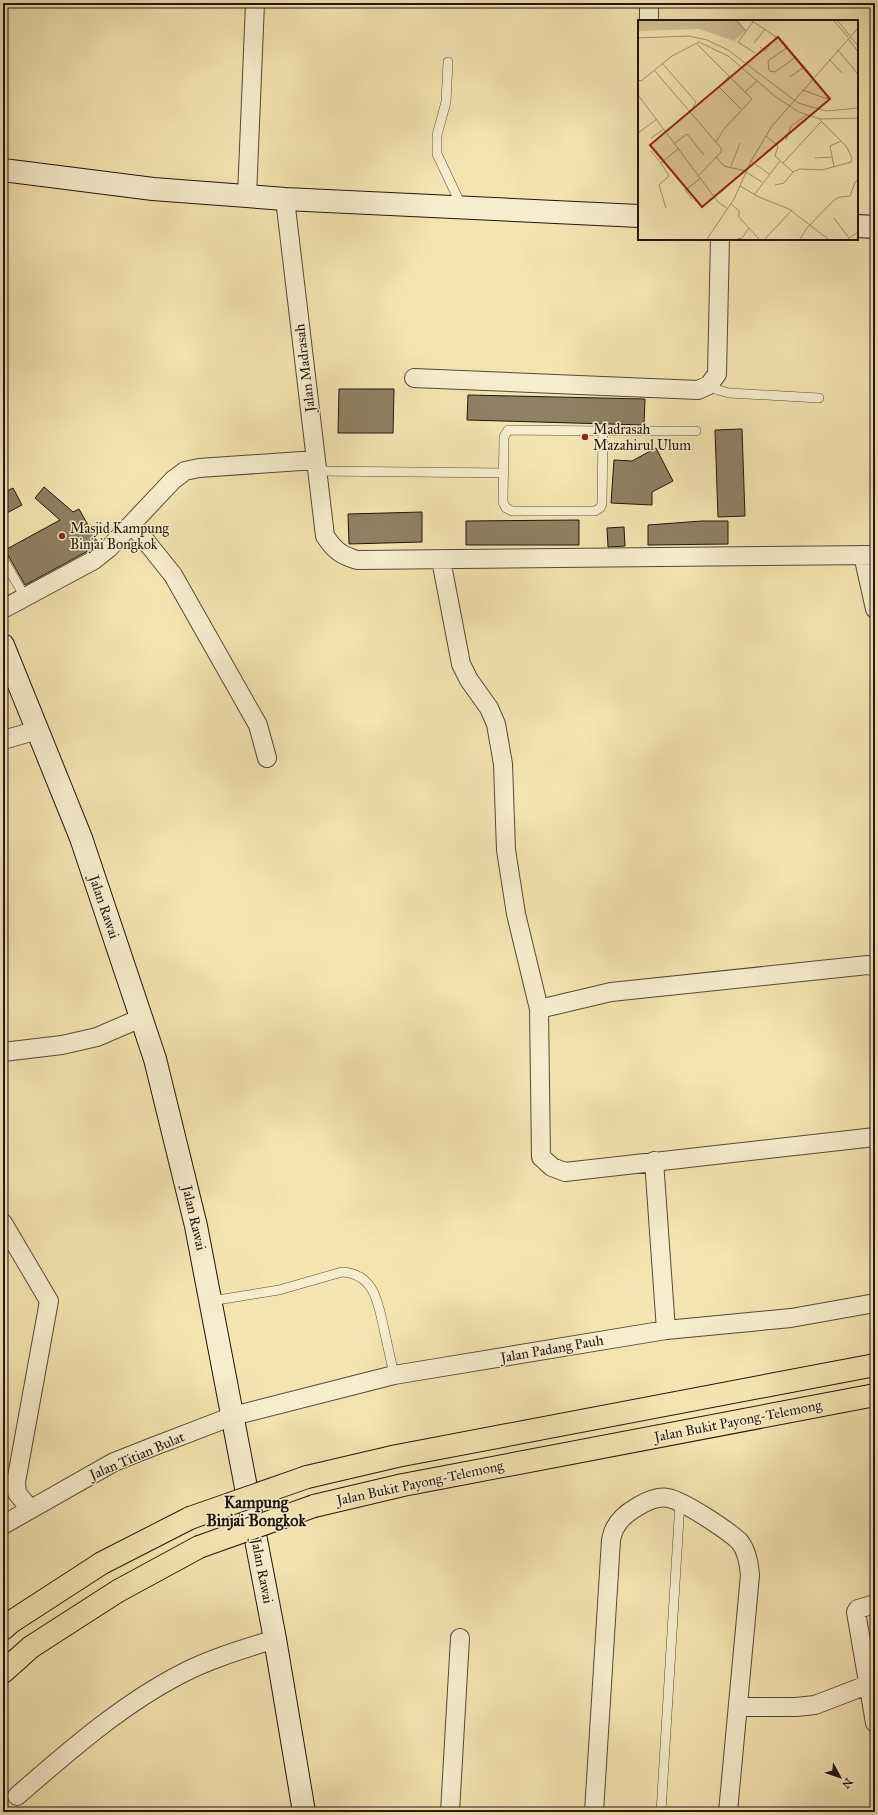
<svg xmlns="http://www.w3.org/2000/svg" width="878" height="1815" font-family="'IM FELL Great Primer',serif">
<style>
.building{fill:#8f8162;stroke:#22150c}
.lines{fill:none;stroke-linecap:round;stroke-linejoin:round}
.lane-casing{stroke:#564935;stroke-width:10}
.street-casing{stroke:#564935;stroke-width:20}
.secondary-casing{stroke:#22150c;stroke-width:24}
.highway-casing{stroke:#22150c;stroke-width:24}
.lane{stroke:#f7edcc;stroke-width:9}
.street{stroke:#f7edcc;stroke-width:18}
.secondary{stroke:#f7edcc;stroke-width:22}
.highway{stroke:#f3e4b1;stroke-width:22}
.highway-bridge-casing{stroke:#22150c;stroke-width:24;stroke-linecap:butt}
.highway-bridge{stroke:#f3e4b1;stroke-width:22}
.poi-dot{fill:#8f2418;stroke:#f7edcc;stroke-width:1.5}
.labels{text-anchor:middle;dominant-baseline:central;stroke-width:3;stroke-linejoin:round;paint-order:stroke}
.street-label{font-size:14px;fill:#22150c;stroke:#f7edcc}
.poi-label{font-size:14px;fill:#22150c;stroke:#f7edcc;text-anchor:start}
.quarter-label{font-size:16px;font-weight:bold;fill:#22150c;stroke:#f7edcc}
.inset-road{fill:none;stroke:#9f916f;stroke-width:1}
.view{fill:#8f2418;fill-opacity:0.15;stroke:#8f2418;stroke-width:2}
.inset-edge{fill:none;stroke:#22150c;stroke-width:2}
</style>
<rect width="100%" height="100%" fill="#f3e4b1"/>
<filter id="stains"><feTurbulence type="fractalNoise" baseFrequency=".005" numOctaves="4"/><feColorMatrix values="0 0 0 0 .2 0 0 0 0 .09 0 0 0 0 .02 0 0 0 .5 -.17"/></filter>
<radialGradient id="worn" r=".72"><stop offset=".6" stop-color="#630" stop-opacity="0"/><stop offset="1" stop-color="#630" stop-opacity=".3"/></radialGradient>
<path class="building" d="M 339,389 L 394,389 L 393,433 L 338,433 Z
M 468,395 L 645,399 L 644,425 L 467,420 Z
M 742,429 L 745,516 L 718,517 L 715,430 Z
M 656,448 L 673,481 L 652,492 L 652,505 L 611,503 L 614,460 L 632,461 Z
M 44,487 L 73,512 L 79,509 L 98,543 L 88,551 L 25,585 L 5,550 L 60,520 L 35,498 Z
M 13,488 L 22,505 L 3,515 L 3,493 Z
M 422,512 L 422,542 L 349,544 L 348,514 Z
M 579,520 L 579,545 L 466,545 L 466,521 Z
M 702,521 L 728,521 L 728,544 L 648,545 L 648,525 Z
M 624,527 L 625,546 L 608,547 L 607,528 Z"/>
<g class="lines">
<g class="lane-casing">
<path id="lane" d="M 448,62 L 446,102 L 437,135 L 437,154 L 462,207
M 709,385 L 718,390 L 729,393 L 819,398
M 508,430 L 603,431 L 602,504 L 600,508 L 595,511 L 512,511 L 506,508 L 503,502 L 504,437 Z
M 603,431 L 696,431
M 318,471 L 504,473
M 3,559 L 25,597
M 211,1301 L 279,1290 L 342,1272 C 375,1274 378,1303 384,1329 C 387,1344 391,1360 394,1375
M 661,1812 L 680,1502"/>
</g>
<g class="street-casing">
<path id="street" d="M 649,21 L 649,3
M 247,196 L 255,3
M 285,199 L 325,536 C 335,551 341,555 357,560 L 875,555
M 414,378 L 698,390 L 709,385 L 717,374 L 720,239
M 132,524 L 173,575 L 258,725 L 267,758
M 863,555 L 875,609
M 441,560 L 461,664 L 469,680 L 489,708 L 496,724 L 503,764 L 506,850 L 516,914 L 539,1009 L 541,1157 L 552,1167 L 565,1172 L 875,1137
M 3,609 L 94,560 L 109,548 L 173,480 L 185,471 L 199,468 L 316,460
M 3,740 L 38,730
M 539,1009 L 611,992 L 868,965 L 875,967
M 3,1052 L 62,1045 L 97,1037 L 141,1018
M 654,1161 L 666,1330
M 3,1223 L 49,1301 L 16,1482 L 17,1493 L 30,1509
M 3,1525 L 114,1462 L 152,1447 L 233,1416 L 394,1375 L 666,1330 L 791,1318 L 875,1303
M 875,1604 L 858,1609 L 856,1612 L 875,1723
M 738,1707 L 796,1707 L 815,1705 L 867,1685
M 17,1796 C 69,1751 122,1704 183,1673 C 212,1658 244,1649 275,1639
M 450,1812 L 460,1638
M 594,1812 L 611,1540 C 612,1536 613,1531 615,1528 C 622,1513 652,1495 668,1498 C 684,1501 727,1530 739,1541 C 747,1550 749,1563 750,1575 L 728,1812"/>
</g>
<g class="secondary-casing">
<path id="secondary" d="M 3,170 L 153,189 L 285,199 L 639,216
M 857,226 L 875,227
M 3,645 L 81,838 L 155,1059 L 196,1226 L 275,1639 L 304,1812"/>
</g>
<g class="highway-casing">
<path id="highway" d="M 307,1477 L 397,1456 L 875,1365
M 314,1506 L 403,1485 L 875,1395
M 3,1629 L 11,1622 L 102,1563 L 190,1518
M 3,1672 L 31,1647 L 118,1591 L 199,1547"/>
</g>
<use href="#lane" class="lane"/>
<use href="#street" class="street"/>
<use href="#secondary" class="secondary"/>
<use href="#highway" class="highway"/>
<g class="highway-bridge-casing">
<path id="highway-bridge" d="M 190,1518 L 307,1477
M 199,1547 L 314,1506"/>
</g>
<use href="#highway-bridge" class="highway-bridge"/>
</g>
<g class="poi-dot">
<circle cx="585" cy="437" r="4"/>
<circle cx="62" cy="536" r="4"/>
</g>
<g class="labels">
<g class="street-label">
<text transform="translate(305 368) rotate(-97)">Jalan Madrasah</text>
<text transform="translate(104 907) rotate(71)">Jalan Rawai</text>
<text transform="translate(194 1218) rotate(77)">Jalan Rawai</text>
<text transform="translate(552 1349) rotate(-10)">Jalan Padang Pauh</text>
<text transform="translate(738 1421) rotate(-11)">Jalan Bukit Payong-Telemong</text>
<text transform="translate(137 1456) rotate(-23)">Jalan Titian Bulat</text>
<text transform="translate(420 1483) rotate(-12)">Jalan Bukit Payong-Telemong</text>
<text transform="translate(262 1571) rotate(79)">Jalan Rawai</text>
</g>
<g class="poi-label">
<text x="593" y="429">Madrasah<tspan x="593" dy="16">Mazahirul Ulum</tspan></text>
<text x="70" y="528">Masjid Kampung<tspan x="70" dy="16">Binjai Bongkok</tspan></text>
</g>
<g class="quarter-label">
<text x="256" y="1502">Kampung<tspan x="256" dy="18">Binjai Bongkok</tspan></text>
</g>
</g>
<g transform="translate(638 20)">
<rect width="220" height="220" fill="#f3e4b1"/>
<path d="M 0,1 L 101,1 L 108,10 L 96,21 L 61,9 L 0,11 Z" fill="#cfc195"/>
<path class="inset-road" d="M 98,1 L 108,11M 114,1 L 143,20 L 175,57M 196,1 L 210,17M 200,1 L 220,26M 115,2 L 100,22 L 117,33M 0,18 L 51,16 L 69,20 L 90,30 L 160,83 L 188,91 L 220,88M 210,18 L 220,32M 116,23 L 127,9M 59,24 L 114,79 L 86,109 L 78,122M 122,27 L 127,31 L 139,16M 150,27 L 130,41 L 131,51 L 137,52 L 158,37M 199,29 L 220,54M 191,39 L 204,53M 24,43 L 58,82 L 52,93M 16,50 L 83,128 L 83,132 L 61,155M 91,56 L 81,67 L 103,89M 152,57 L 166,47M 0,60 L 3,61 L 34,36 L 61,22 L 90,36 L 138,77 L 161,92 L 182,99 L 220,98M 164,70 L 190,79M 107,72 L 119,61M 0,75 L 80,182 L 90,189M 0,113 L 19,99M 128,116 L 140,126 L 137,136 L 155,152 L 162,149 L 184,150 L 213,142 L 214,138 L 208,126 L 181,99M 13,118 L 26,109M 148,120 L 153,106 L 169,95M 37,123 L 49,114 L 66,135M 13,131 L 23,143 L 41,128M 78,137 L 86,146 L 108,151M 177,138 L 194,137M 113,141 L 131,154M 23,143 L 31,156 L 21,165 L 28,188M 145,143 L 183,102M 93,146 L 102,123M 196,147 L 192,126 L 203,121M 108,152 L 124,162M 137,165 L 146,163 L 155,152M 102,166 L 121,177 L 151,189 L 190,219M 116,175 L 142,141M 54,179 L 47,170 L 63,158M 93,184 L 101,191 L 101,197 L 111,208M 196,198 L 211,218M 69,219 L 96,179 L 113,141 L 134,106 L 220,8M 99,219 L 104,218 L 111,208 L 121,219M 127,219 L 154,190M 162,219 L 169,208 L 196,180 L 202,177 L 212,176 L 217,162 L 220,160M 210,219 L 220,212"/>
<path class="view" d="M 140,17 L 192,79 L 64,187 L 12,125 Z"/>
<rect width="220" height="220" class="inset-edge"/>
</g>
<rect width="878" height="1815" fill="none" stroke="#f3e4b1" stroke-width="16"/>
<rect x="4" y="4" width="870" height="1807" fill="none" stroke="#22150c" stroke-width="2"/>
<rect x="8" y="8" width="862" height="1799" fill="none" stroke="#22150c"/>
<g transform="translate(840 1777) rotate(130)" stroke="#f7edcc" stroke-width="3" paint-order="stroke">
<path d="M0-3L7 15L0 10L-7 15Z" fill="#22150c"/>
<text y="-6" font-size="11" font-weight="bold" text-anchor="middle" fill="#22150c">N</text>
</g>
<rect width="100%" height="100%" filter="url(#stains)"/>
<rect width="100%" height="100%" fill="url(#worn)"/>
</svg>
